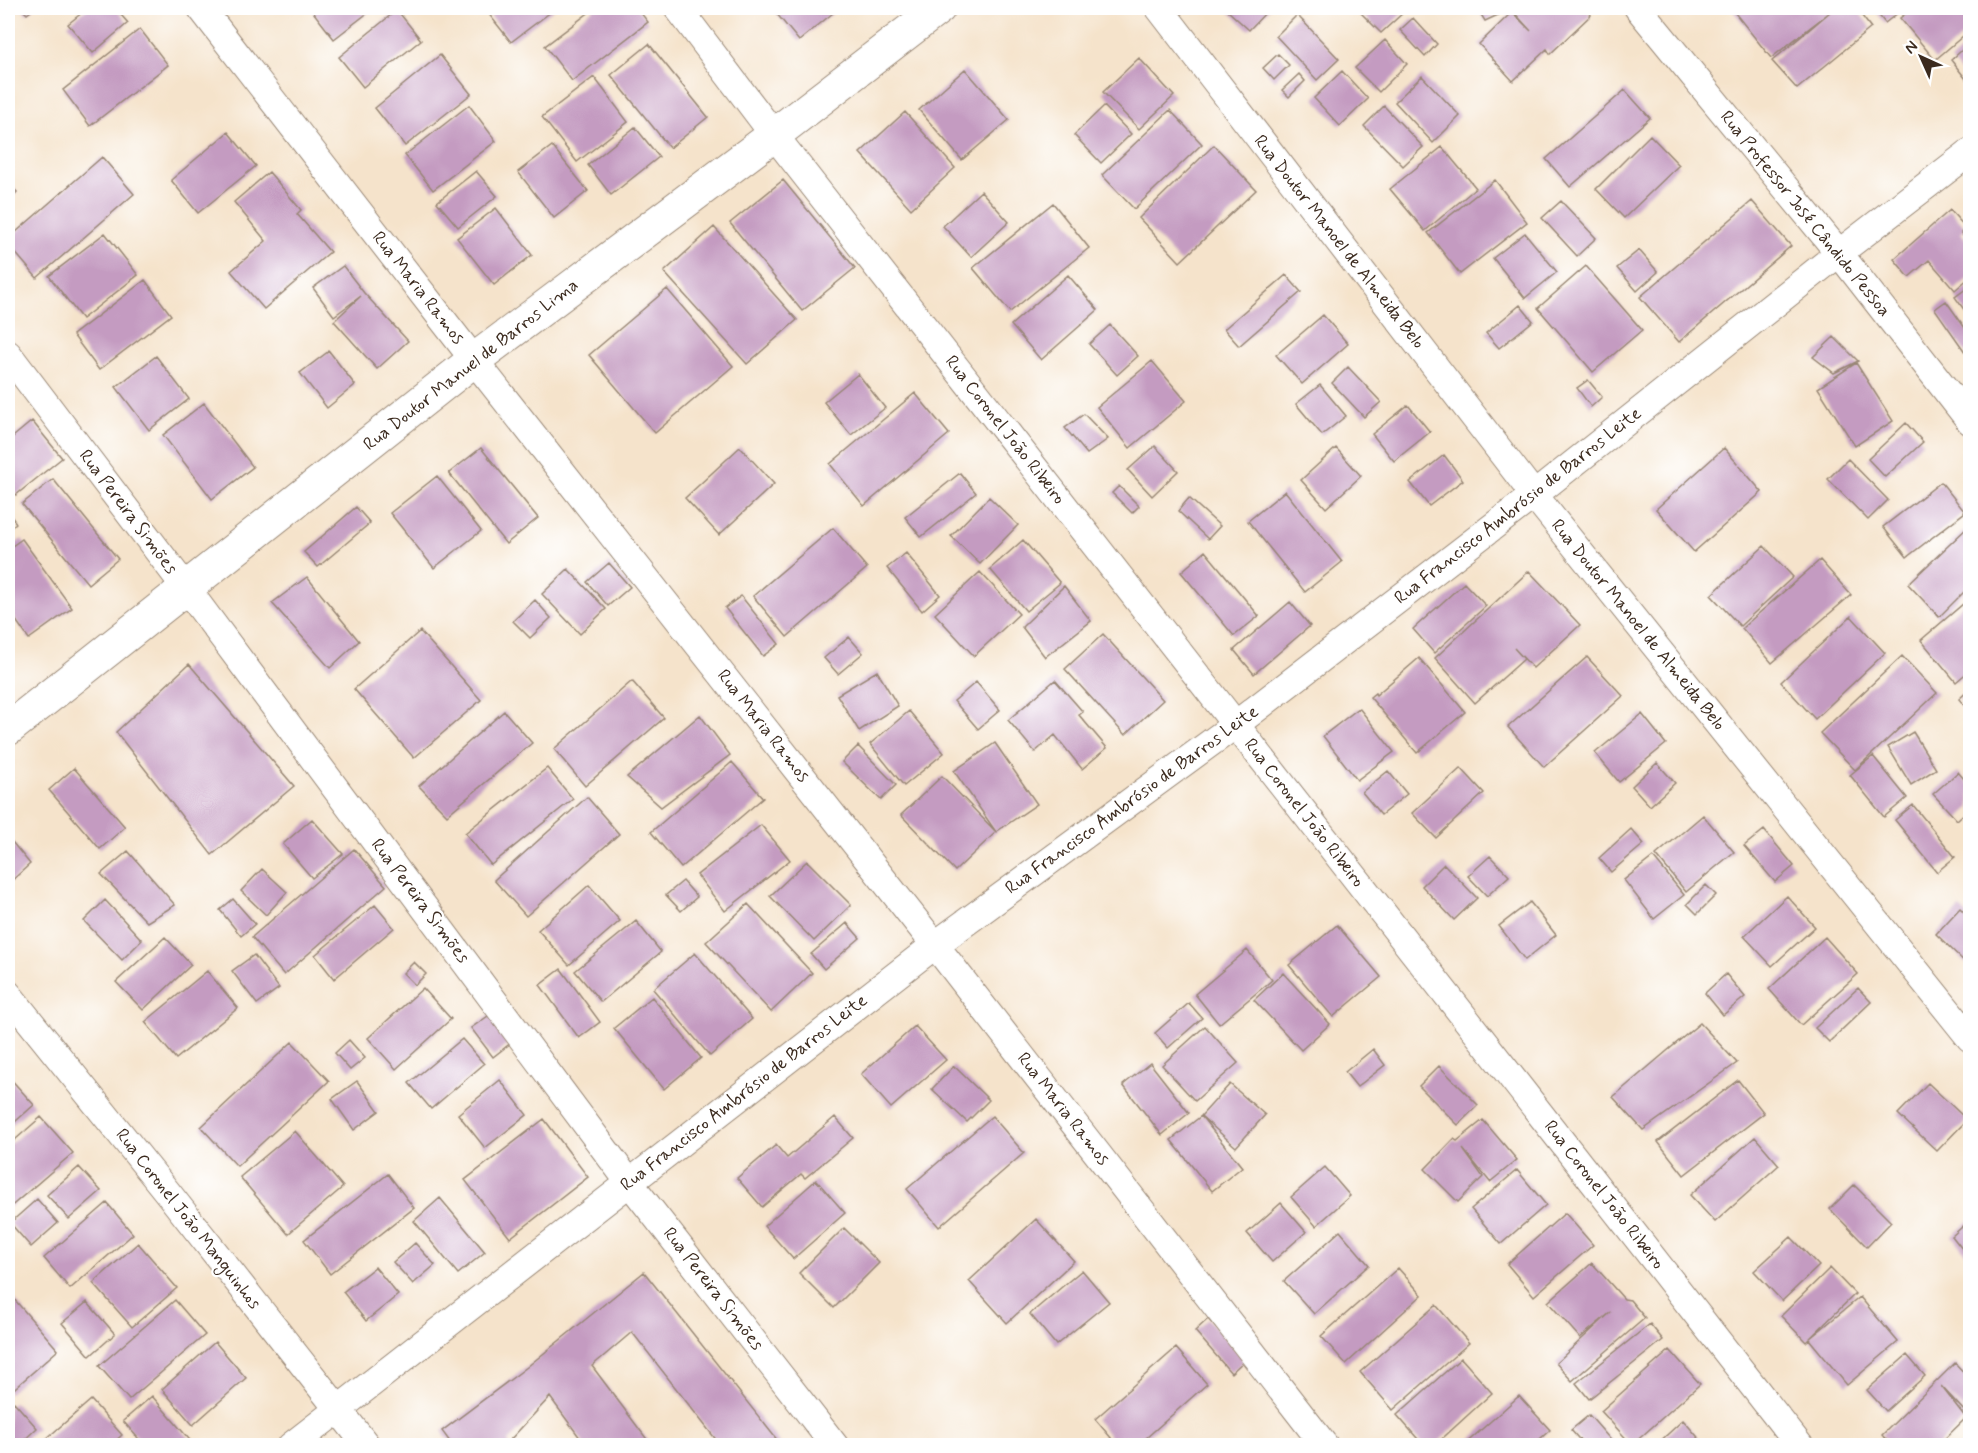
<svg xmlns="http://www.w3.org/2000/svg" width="1978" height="1453" font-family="Mynerve,sans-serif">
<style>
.building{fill:#c49bc1}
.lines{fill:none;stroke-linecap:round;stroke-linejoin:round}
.minor-casing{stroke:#988674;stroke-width:29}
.tertiary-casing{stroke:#988674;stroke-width:35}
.minor{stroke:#fff;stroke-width:27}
.tertiary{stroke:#fff;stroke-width:33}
.labels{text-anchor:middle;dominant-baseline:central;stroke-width:4.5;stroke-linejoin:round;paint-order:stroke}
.street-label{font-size:18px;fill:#3b2a1e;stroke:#fff}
</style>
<rect width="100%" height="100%" fill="#fff"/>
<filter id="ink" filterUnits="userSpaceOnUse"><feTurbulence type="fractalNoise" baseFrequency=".0167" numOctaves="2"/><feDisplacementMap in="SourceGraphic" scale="12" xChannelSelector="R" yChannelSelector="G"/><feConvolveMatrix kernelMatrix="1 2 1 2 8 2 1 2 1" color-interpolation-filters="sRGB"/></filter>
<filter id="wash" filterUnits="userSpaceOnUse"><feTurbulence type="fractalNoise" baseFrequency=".008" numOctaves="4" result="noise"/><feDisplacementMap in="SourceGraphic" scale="24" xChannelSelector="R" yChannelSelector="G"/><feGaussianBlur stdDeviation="1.35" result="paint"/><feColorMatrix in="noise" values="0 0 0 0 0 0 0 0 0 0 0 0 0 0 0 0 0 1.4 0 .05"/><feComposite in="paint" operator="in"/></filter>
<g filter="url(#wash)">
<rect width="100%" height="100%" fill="#f5e3cb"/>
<g id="blocks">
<path class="building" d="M 21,8 L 35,8 L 27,14 Z
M 88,8 L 115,8 L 128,23 L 93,53 L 68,24 Z
M 310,8 L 374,8 L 334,39 Z
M 484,8 L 556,8 L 511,42 Z
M 595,8 L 637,8 L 648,22 L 572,81 L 545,46 Z
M 772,8 L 829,8 L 833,13 L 799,41 Z
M 1230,8 L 1270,8 L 1249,30 L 1227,10 Z
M 1356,8 L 1401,8 L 1405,11 L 1381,33 Z
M 1477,8 L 1510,8 L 1511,9 L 1485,21 Z
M 1513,8 L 1585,8 L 1591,15 L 1550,54 L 1547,49 L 1513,81 L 1479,44 L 1512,12 L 1531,31 L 1511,9 Z
M 1731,8 L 1856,8 L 1871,28 L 1797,89 L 1772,61 L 1830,12 L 1771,58 Z
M 1873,8 L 1904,8 L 1885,23 Z
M 1913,8 L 1970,8 L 1970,30 L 1935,60 L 1900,18 Z
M 397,10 L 421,40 L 363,87 L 339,57 Z
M 1297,15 L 1339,59 L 1317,80 L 1276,36 Z
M 1413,18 L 1437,44 L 1425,57 L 1400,30 Z
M 140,29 L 168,65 L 90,126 L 63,90 Z
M 1385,40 L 1407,64 L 1379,92 L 1355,68 Z
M 1970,43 L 1970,84 L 1951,60 Z
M 649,44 L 708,117 L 670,148 L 611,75 Z
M 1278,54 L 1289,65 L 1274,80 L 1263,68 Z
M 440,55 L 471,94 L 405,146 L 375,108 Z
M 1139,58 L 1174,96 L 1139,129 L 1103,92 Z
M 965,69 L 1009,120 L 962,160 L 919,110 Z
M 1342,71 L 1368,99 L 1340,126 L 1314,98 Z
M 1299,74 L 1305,81 L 1289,97 L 1282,90 Z
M 1422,76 L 1460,116 L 1433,143 L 1395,102 Z
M 594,77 L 628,122 L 577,162 L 542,117 Z
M 1625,90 L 1650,118 L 1570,187 L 1546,159 Z
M 469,105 L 496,141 L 433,190 L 405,155 Z
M 1104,106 L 1131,134 L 1101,163 L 1074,135 Z
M 1384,106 L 1423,147 L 1403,166 L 1364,126 Z
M 1170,110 L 1202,144 L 1134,209 L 1102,175 Z
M 905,112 L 955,168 L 911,209 L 860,153 Z
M 635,127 L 659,157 L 611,195 L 588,165 Z
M 228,132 L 256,166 L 198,213 L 171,180 Z
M 1650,135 L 1679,165 L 1624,218 L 1596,189 Z
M 1214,145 L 1256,190 L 1180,262 L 1139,218 Z
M 552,146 L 588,191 L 554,218 L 518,172 Z
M 1442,147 L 1476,188 L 1425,231 L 1390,189 Z
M 102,157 L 134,194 L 37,278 L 8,244 L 8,239 Z
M 476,171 L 497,196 L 458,227 L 437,202 Z
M 269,172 L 301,210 L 297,214 L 330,252 L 264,309 L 231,271 L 266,241 L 234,202 Z
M 783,180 L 855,268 L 802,311 L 730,223 Z
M 1495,180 L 1527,222 L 1460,274 L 1428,233 Z
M 8,183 L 17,192 L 8,201 Z
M 981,191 L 1009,222 L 971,257 L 943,226 Z
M 1561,201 L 1596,238 L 1577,256 L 1542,218 Z
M 1752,201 L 1791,246 L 1679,342 L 1640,297 Z
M 1053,203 L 1089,248 L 1010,312 L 973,268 Z
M 496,208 L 532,255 L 494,285 L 457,238 Z
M 1950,210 L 1966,228 L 1961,233 L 1970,244 L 1970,277 L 1955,290 L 1929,260 L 1909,277 L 1894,259 Z
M 714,227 L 797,320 L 747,364 L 664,272 Z
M 105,233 L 138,275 L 82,319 L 49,276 Z
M 1525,233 L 1557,272 L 1525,298 L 1493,258 Z
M 1639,250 L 1658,272 L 1637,291 L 1617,268 Z
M 343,266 L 364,293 L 408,341 L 377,369 L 334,321 L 361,296 L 334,316 L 313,288 Z
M 1586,266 L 1642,330 L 1593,372 L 1538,308 Z
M 1068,275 L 1098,310 L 1041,360 L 1011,325 Z
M 1286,275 L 1301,292 L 1239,346 L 1224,329 Z
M 145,280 L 171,315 L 99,370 L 73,335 Z
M 1970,286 L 1970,318 L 1955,297 Z
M 667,289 L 733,366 L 655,433 L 589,355 Z
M 1946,301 L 1970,335 L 1970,359 L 1935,309 Z
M 1520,305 L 1533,321 L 1499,348 L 1486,333 Z
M 1323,315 L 1348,344 L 1302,384 L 1276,355 Z
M 1110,325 L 1138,356 L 1117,375 L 1089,344 Z
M 1834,337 L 1858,361 L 1834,373 L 1813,357 Z
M 329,351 L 355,385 L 327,408 L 300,373 Z
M 156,356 L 189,399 L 149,430 L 116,387 Z
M 1152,361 L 1186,401 L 1130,448 L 1097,407 Z
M 1856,363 L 1893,421 L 1855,446 L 1818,388 Z
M 1348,367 L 1381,402 L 1364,417 L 1332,383 Z
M 858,374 L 885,408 L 851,435 L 824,402 Z
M 1588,380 L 1602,397 L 1591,407 L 1577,388 Z
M 1320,385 L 1346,416 L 1322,435 L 1296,404 Z
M 915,393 L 949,434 L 864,506 L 830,464 Z
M 204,403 L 253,467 L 212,499 L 163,435 Z
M 1408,405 L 1430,432 L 1394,461 L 1372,434 Z
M 1084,414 L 1108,439 L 1087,454 L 1065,428 Z
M 32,421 L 62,458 L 16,495 L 10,488 L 8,490 L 8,441 Z
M 1906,423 L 1923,442 L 1885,477 L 1868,459 Z
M 1155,446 L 1178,471 L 1152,496 L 1128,470 Z
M 740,447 L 774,484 L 719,535 L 685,498 Z
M 481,448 L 538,518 L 506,544 L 449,473 Z
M 1336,448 L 1361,476 L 1326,508 L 1301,480 Z
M 1724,448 L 1762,492 L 1694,552 L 1656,509 Z
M 1444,455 L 1463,480 L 1429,506 L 1410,482 Z
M 1848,459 L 1888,500 L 1868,520 L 1828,479 Z
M 960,473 L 976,493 L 921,537 L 905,517 Z
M 437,476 L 481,531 L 434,568 L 390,513 Z
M 53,479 L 118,559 L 88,584 L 22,504 Z
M 1941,482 L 1965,512 L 1907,557 L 1883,527 Z
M 1119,486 L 1139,506 L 1132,513 L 1112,493 Z
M 1285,491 L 1342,562 L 1305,592 L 1248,521 Z
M 989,497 L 1018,525 L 980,564 L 951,536 Z
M 1189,498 L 1220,526 L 1208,539 L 1178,511 Z
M 356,507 L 370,523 L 318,567 L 304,552 Z
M 8,512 L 16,523 L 8,530 Z
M 1970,525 L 1970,586 L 1939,617 L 1908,584 Z
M 833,528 L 867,568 L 787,637 L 753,596 Z
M 22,539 L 72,608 L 29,639 L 8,609 L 8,549 Z
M 1023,540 L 1060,583 L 1026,611 L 990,569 Z
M 1764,546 L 1793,577 L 1740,626 L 1711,595 Z
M 1205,551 L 1259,616 L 1234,636 L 1181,572 Z
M 906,553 L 940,595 L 922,611 L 887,568 Z
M 1820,560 L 1851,595 L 1772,663 L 1742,628 Z
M 609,563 L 630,587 L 608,606 L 587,582 Z
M 568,569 L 606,609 L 580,634 L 542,594 Z
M 1529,571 L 1580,625 L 1533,668 L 1514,648 L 1524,659 L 1475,703 L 1435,658 Z
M 980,572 L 1019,614 L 974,656 L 935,614 Z
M 307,577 L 359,641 L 330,668 L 272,603 Z
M 1464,583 L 1486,606 L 1434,653 L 1413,629 Z
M 1064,586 L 1091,621 L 1045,657 L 1022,627 Z
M 741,596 L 779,644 L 763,656 L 725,608 Z
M 1970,598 L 1970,670 L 1956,682 L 1921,640 Z
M 535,600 L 551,618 L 530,638 L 513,621 Z
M 1290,602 L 1310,626 L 1254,674 L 1234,650 Z
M 1851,616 L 1885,653 L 1815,719 L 1781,682 Z
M 420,631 L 481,700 L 414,758 L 354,689 Z
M 1103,634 L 1163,700 L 1125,735 L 1065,669 Z
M 849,637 L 863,653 L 838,674 L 824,658 Z
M 1902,656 L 1937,693 L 1855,770 L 1820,733 Z
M 1587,657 L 1623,696 L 1544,767 L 1508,727 Z
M 1419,658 L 1465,712 L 1417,753 L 1370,697 L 1375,693 L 1376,695 Z
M 189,664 L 294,786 L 212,855 L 116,732 Z
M 877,671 L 898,706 L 859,731 L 837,695 Z
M 1055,680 L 1083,712 L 1079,715 L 1107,748 L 1082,769 L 1055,735 L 1035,752 L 1008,720 Z
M 632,681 L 664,718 L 585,786 L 554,749 Z
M 976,682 L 1000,710 L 978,729 L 954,701 Z
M 1970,689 L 1970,712 L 1959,699 Z
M 1359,708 L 1394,752 L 1357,780 L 1323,736 Z
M 504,711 L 532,743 L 447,815 L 419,786 Z
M 909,711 L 944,753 L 904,786 L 870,744 Z
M 1642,714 L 1666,744 L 1619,782 L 1595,753 Z
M 700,715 L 730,755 L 661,807 L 627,777 Z
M 1913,732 L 1936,769 L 1911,785 L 1888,747 Z
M 995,743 L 1037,804 L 996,832 L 955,871 L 901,815 L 942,776 L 996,832 L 954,771 Z
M 858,746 L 896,785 L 881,800 L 842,762 Z
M 1873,756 L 1907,798 L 1884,817 L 1850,775 Z
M 732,762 L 763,798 L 681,868 L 651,832 Z
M 1657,763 L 1675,783 L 1650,806 L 1632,786 Z
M 74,768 L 125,827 L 100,849 L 49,790 Z
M 547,768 L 573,799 L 491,865 L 465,833 Z
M 1461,768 L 1484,793 L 1436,838 L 1412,813 Z
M 1388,771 L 1407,794 L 1381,815 L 1362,792 Z
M 1958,772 L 1970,786 L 1970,808 L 1957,820 L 1933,794 Z
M 587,797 L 619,834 L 526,916 L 494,880 Z
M 1913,805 L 1955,857 L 1937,872 L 1895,820 Z
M 1703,815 L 1734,852 L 1686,892 L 1656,855 Z
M 312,819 L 343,854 L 312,878 L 283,844 Z
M 761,825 L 790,860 L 725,911 L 697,875 Z
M 1631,829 L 1644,844 L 1611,872 L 1599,858 Z
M 1764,830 L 1794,866 L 1775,882 L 1744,846 Z
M 8,837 L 30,864 L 8,884 Z
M 354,849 L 386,886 L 284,975 L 252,937 Z
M 128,851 L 175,905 L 147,922 L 101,874 Z
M 1490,856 L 1509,876 L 1487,896 L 1468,876 Z
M 1653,857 L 1684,895 L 1654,919 L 1624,880 Z
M 807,861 L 851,905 L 814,941 L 770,896 Z
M 1444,864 L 1477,898 L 1454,920 L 1422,886 Z
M 262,869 L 287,892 L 266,915 L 241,891 Z
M 683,881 L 697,897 L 681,911 L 666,895 Z
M 589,885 L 620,921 L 569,965 L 538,930 Z
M 1706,885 L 1716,895 L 1697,914 L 1687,904 Z
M 1787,896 L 1815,927 L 1772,966 L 1744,936 Z
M 233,899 L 255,924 L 241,936 L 220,910 Z
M 105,900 L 142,940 L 122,960 L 84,921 Z
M 1530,902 L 1556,935 L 1525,960 L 1499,926 Z
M 748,904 L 812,973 L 771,1012 L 706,942 Z
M 375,905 L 394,928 L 334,979 L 315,955 Z
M 1960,908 L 1970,918 L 1970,967 L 1936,934 Z
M 636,921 L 661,952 L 601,1002 L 575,971 Z
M 847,923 L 860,938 L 824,969 L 811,954 Z
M 1337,925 L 1381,977 L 1333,1017 L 1289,965 Z
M 165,937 L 191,965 L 143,1010 L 116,982 Z
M 1825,937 L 1858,974 L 1801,1025 L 1769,989 Z
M 1247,950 L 1272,980 L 1219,1024 L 1195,994 Z
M 695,953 L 752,1019 L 710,1056 L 653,989 Z
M 254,955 L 279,988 L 257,1004 L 232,971 Z
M 414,962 L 426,974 L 415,985 L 403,973 Z
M 561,969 L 600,1022 L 579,1038 L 540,985 Z
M 207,971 L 238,1008 L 176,1059 L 145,1022 Z
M 1283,973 L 1330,1024 L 1301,1050 L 1254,1000 Z
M 1726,974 L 1745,997 L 1723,1015 L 1705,993 Z
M 423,988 L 451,1019 L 396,1069 L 368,1038 Z
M 1858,988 L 1871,1002 L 1829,1042 L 1815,1028 Z
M 652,997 L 701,1058 L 664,1089 L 614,1028 Z
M 1189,1003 L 1202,1018 L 1168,1048 L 1155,1033 Z
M 491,1014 L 512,1042 L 493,1057 L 471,1028 Z
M 1700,1023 L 1737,1063 L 1643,1130 L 1613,1097 Z
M 915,1026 L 946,1060 L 891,1108 L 861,1074 Z
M 1205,1026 L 1238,1063 L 1195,1101 L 1162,1065 Z
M 462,1039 L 484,1064 L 431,1109 L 409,1083 Z
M 349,1040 L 365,1058 L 350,1070 L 335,1053 Z
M 292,1042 L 329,1081 L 237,1166 L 201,1127 Z
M 1373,1049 L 1385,1065 L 1357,1087 L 1345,1072 Z
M 1150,1063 L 1189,1113 L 1162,1135 L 1123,1085 Z
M 954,1066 L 989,1100 L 967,1122 L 932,1089 Z
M 1439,1066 L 1478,1105 L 1458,1125 L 1419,1086 Z
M 8,1076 L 34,1105 L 8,1128 Z
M 500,1080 L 527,1115 L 485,1148 L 458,1114 Z
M 1738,1080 L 1764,1113 L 1684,1175 L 1658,1142 Z
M 357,1081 L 379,1111 L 354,1130 L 332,1099 Z
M 1928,1083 L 1967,1120 L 1937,1151 L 1898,1114 Z
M 1230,1084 L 1265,1115 L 1236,1147 L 1201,1116 L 1242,1167 L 1212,1191 L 1171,1140 L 1201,1116 Z
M 992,1116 L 1024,1153 L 939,1227 L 907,1189 Z
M 41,1117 L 73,1153 L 8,1209 L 8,1146 Z
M 835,1117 L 853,1138 L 805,1178 L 801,1174 L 762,1207 L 737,1178 L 776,1145 L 787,1158 Z
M 544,1119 L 588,1177 L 510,1238 L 465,1180 Z
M 1483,1120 L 1517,1160 L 1490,1182 L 1463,1149 L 1483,1177 L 1458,1202 L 1425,1169 L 1454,1139 L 1457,1141 Z
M 295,1131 L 343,1187 L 288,1234 L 240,1177 Z
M 1755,1137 L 1779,1165 L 1715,1222 L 1690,1195 Z
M 79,1167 L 101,1191 L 69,1219 L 47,1195 Z
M 1325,1167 L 1350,1196 L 1316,1226 L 1291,1197 Z
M 1517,1170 L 1546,1205 L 1501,1244 L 1471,1209 Z
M 388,1174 L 414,1208 L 330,1274 L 304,1240 Z
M 816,1180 L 845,1213 L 793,1259 L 764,1226 Z
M 1854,1185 L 1891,1222 L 1867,1247 L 1830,1209 Z
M 440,1198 L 485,1252 L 458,1274 L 414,1221 Z
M 37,1199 L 58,1223 L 31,1247 L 10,1223 Z
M 107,1203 L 133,1234 L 70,1289 L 44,1258 Z
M 1281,1203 L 1306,1232 L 1272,1262 L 1247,1233 Z
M 1565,1213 L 1593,1245 L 1534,1296 L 1507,1264 Z
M 1036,1219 L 1074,1261 L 1007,1323 L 969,1281 Z
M 1970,1220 L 1970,1259 L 1952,1236 Z
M 844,1228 L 879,1263 L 834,1308 L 799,1273 Z
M 1340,1231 L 1369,1265 L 1314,1314 L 1284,1281 Z
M 1791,1237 L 1819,1266 L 1782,1301 L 1754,1271 Z
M 138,1243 L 177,1288 L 132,1327 L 93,1283 Z
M 415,1243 L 435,1265 L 413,1284 L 393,1262 Z
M 1592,1263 L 1624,1299 L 1630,1300 L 1645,1318 L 1572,1381 L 1556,1363 L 1611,1312 L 1580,1338 L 1548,1302 Z
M 375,1267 L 398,1295 L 366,1321 L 343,1292 Z
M 1398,1268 L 1422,1295 L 1346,1364 L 1321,1336 Z
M 1830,1268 L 1855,1294 L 1806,1342 L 1781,1316 Z
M 1082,1270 L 1109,1302 L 1056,1345 L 1030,1314 Z
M 644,1272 L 782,1446 L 721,1446 L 632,1332 L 592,1366 L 652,1446 L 586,1446 L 550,1397 L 508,1442 L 511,1446 L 453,1446 L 442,1431 L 527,1367 Z
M 1860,1297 L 1898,1342 L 1847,1385 L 1809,1339 Z
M 14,1299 L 58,1350 L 8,1394 L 8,1305 Z
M 175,1300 L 205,1335 L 129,1400 L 99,1366 Z
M 87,1302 L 115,1334 L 90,1356 L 62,1323 Z
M 1436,1305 L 1469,1343 L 1393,1410 L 1360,1372 Z
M 1208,1319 L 1245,1360 L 1231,1373 L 1195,1331 Z
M 1650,1324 L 1663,1340 L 1589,1399 L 1576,1383 Z
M 215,1342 L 246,1378 L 193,1425 L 162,1389 Z
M 1176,1348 L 1207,1384 L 1137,1446 L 1118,1446 L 1095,1419 Z
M 1670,1350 L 1700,1384 L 1632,1445 L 1601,1411 Z
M 1907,1355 L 1925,1376 L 1886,1411 L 1867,1390 Z
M 1461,1358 L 1492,1393 L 1434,1446 L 1424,1446 L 1397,1415 Z
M 1955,1363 L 1970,1379 L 1970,1410 L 1967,1414 L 1941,1386 L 1966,1418 L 1937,1446 L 1892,1446 L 1882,1435 Z
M 152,1396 L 195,1446 L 145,1446 L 123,1421 Z
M 1519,1396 L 1550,1430 L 1532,1446 L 1463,1446 Z
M 91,1400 L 122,1435 L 110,1446 L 38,1446 Z
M 14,1402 L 37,1428 L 18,1446 L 8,1446 L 8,1408 Z
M 1589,1415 L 1616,1446 L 1585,1446 L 1571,1430 Z
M 1683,1420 L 1703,1443 L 1700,1446 L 1655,1446 Z"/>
</g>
</g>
<g filter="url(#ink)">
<use href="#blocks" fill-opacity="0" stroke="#988674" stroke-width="1.5"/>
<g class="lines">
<g class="minor-casing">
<path id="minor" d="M 201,8 L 474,360 L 935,945 L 1325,1446
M 678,8 L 774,135 L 1800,1446
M 1159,8 L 1534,495 L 1970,1038
M 1638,8 L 1839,253 L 1970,421
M 8,354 L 186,588 L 629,1182 L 835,1446
M 8,994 L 168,1193 L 367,1446
M 291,1446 L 935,945 L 1235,725 L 1534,495 L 1839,253 L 1970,152"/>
</g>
<g class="tertiary-casing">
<path id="tertiary" d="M 8,729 L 474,360 L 774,135 L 939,8"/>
</g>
<use href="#minor" class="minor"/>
<use href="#tertiary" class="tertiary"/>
</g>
</g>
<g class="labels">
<g class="street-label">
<text transform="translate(1805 214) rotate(51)">Rua Professor José Cândido Pessoa</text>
<text transform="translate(1339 242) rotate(52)">Rua Doutor Manoel de Almeida Belo</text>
<text transform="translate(418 288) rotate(52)">Rua Maria Ramos</text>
<text transform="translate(471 365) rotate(-38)">Rua Doutor Manuel de Barros Lima</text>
<text transform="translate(1005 430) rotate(52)">Rua Coronel João Ribeiro</text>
<text transform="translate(1518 506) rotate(-38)">Rua Francisco Ambrósio de Barros Leite</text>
<text transform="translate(128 512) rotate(53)">Rua Pereira Simões</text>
<text transform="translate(1638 625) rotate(51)">Rua Doutor Manoel de Almeida Belo</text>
<text transform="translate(763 726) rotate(52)">Rua Maria Ramos</text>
<text transform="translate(1132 800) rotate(-36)">Rua Francisco Ambrósio de Barros Leite</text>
<text transform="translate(1304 813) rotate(52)">Rua Coronel João Ribeiro</text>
<text transform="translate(420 901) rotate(53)">Rua Pereira Simões</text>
<text transform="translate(744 1093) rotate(-38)">Rua Francisco Ambrósio de Barros Leite</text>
<text transform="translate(1063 1109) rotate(52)">Rua Maria Ramos</text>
<text transform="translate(1604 1195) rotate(52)">Rua Coronel João Ribeiro</text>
<text transform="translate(188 1219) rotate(52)">Rua Coronel João Manguinhos</text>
<text transform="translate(713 1289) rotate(52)">Rua Pereira Simões</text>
</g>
</g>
<rect width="1978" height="1453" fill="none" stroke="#fff" stroke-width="30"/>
<g transform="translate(1921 57) rotate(315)" stroke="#ffffff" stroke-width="4.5" paint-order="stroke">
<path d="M0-4.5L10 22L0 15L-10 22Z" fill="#3b2a1e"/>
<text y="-9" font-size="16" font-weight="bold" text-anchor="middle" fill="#3b2a1e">N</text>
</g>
</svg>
